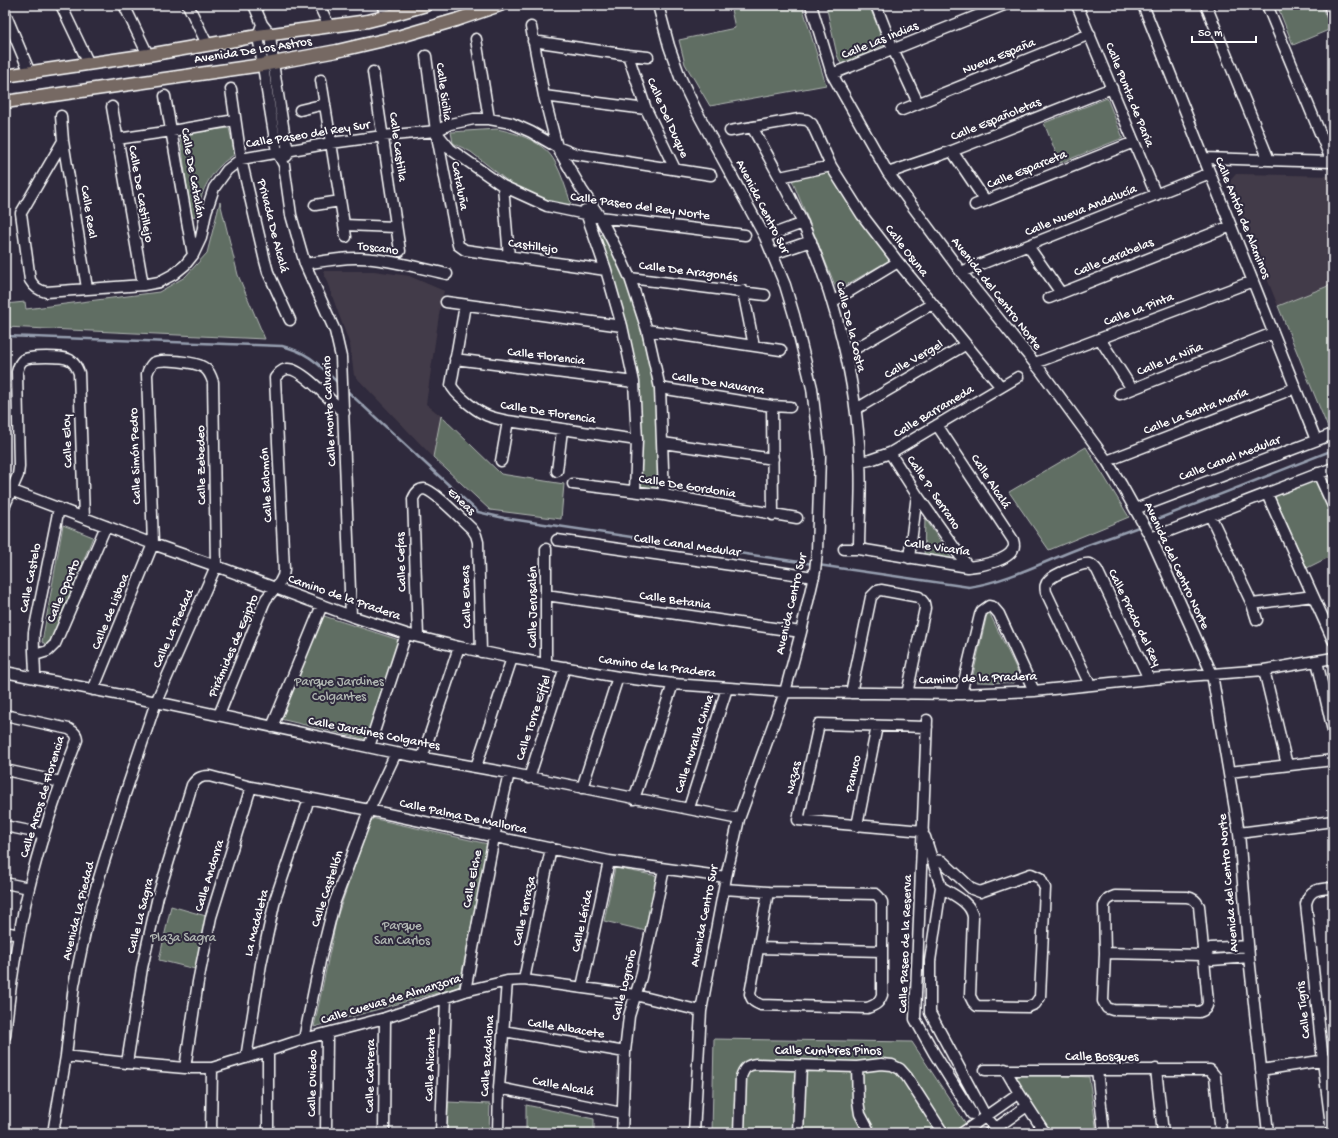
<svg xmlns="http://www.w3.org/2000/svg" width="1338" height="1138" font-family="'Gochi Hand',sans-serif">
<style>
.built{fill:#433b48}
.green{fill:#616e64;stroke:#b0b6b2}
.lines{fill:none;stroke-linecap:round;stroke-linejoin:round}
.stream{stroke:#969eaf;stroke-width:2.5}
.minor-casing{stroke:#fff;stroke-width:13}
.major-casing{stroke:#fff;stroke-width:15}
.minor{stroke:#2f2a3d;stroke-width:10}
.major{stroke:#766964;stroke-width:12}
.labels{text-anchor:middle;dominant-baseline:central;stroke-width:4;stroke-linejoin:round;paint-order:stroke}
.street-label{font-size:13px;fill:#fff;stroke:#2f2a3d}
.park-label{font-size:13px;fill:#b0b6b2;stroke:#2f2a3d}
</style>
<rect width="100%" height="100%" fill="#2f2a3d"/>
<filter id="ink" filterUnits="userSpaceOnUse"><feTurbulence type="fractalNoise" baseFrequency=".025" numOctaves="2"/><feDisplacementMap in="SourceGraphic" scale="8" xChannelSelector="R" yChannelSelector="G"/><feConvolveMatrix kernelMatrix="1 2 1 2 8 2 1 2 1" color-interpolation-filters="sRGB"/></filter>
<g filter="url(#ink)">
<path class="built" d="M 1236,174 L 1333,176 L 1333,284 L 1278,306 L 1232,191 L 1230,181 Z
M 323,271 L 374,271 L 409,276 L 444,291 L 441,301 L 426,404 L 441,416 L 433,457 L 354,375 L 350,345 Z"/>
<path class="green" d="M 730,5 L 802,5 L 826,85 L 710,106 L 685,64 L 679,40 L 735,28 Z
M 826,5 L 869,5 L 885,45 L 841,64 L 837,55 Z
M 1277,5 L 1321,5 L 1331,29 L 1293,45 Z
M 1107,98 L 1123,138 L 1060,163 L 1044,123 Z
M 229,128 L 235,154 C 230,158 224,161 220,166 C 208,178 197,198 200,215 L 191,217 L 180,134 Z
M 497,129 C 517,133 545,142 555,162 C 562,175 566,189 571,203 L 567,205 L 554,204 L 515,187 L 471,152 L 453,143 L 451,132 Z
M 829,172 L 857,216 L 890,260 L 837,290 L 792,180 Z
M 220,202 L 238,275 L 265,339 L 5,327 L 5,304 L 25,302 L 26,309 L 159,292 L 185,277 L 207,253 Z
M 603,234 L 617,260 L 630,288 L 655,385 L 660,441 L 659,493 L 639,490 L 641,417 L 637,383 L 596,237 Z
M 1333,284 L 1333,426 L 1328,428 L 1278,306 Z
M 441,416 L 501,474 L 564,484 L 561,519 L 490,510 L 433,457 Z
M 1086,447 L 1129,517 L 1049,550 L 1009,492 Z
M 1315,479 L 1333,520 L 1333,555 L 1307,568 L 1274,496 Z
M 925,518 L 954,562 L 924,557 Z
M 63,525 L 93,537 L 49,646 L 42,642 Z
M 988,610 L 1018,672 L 1013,683 L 977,682 L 973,675 Z
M 324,616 L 399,640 L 368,740 L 280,719 Z
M 371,818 L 488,844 L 459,987 L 314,1027 L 337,917 Z
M 615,868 L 658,876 L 646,931 L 604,921 Z
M 171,906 L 206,916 L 195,969 L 159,960 Z
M 714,1039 L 912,1042 L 972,1133 L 712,1133 Z
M 1020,1073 L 1089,1077 L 1097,1133 L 1051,1133 L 1015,1080 Z
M 448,1102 L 490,1104 L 489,1133 L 447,1133 Z
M 526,1105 L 594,1119 L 594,1133 L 526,1133 Z"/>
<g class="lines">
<path class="stream" d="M 5,336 L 282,346 C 310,353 318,364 338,383
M 346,390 L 478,512 L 504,518 L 813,564
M 1145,524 L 1333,450
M 818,565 L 969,587 C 1008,581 1043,562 1080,548 C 1100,540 1121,534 1141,526"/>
<g class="minor-casing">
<path id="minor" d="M 61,5 L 89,64
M 124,5 L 148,55
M 188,5 L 207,44
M 254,5 L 262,24 L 270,34 L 273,63 L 284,132 L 288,150 L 287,156
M 319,5 L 329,26
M 383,5 L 388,16
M 658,5 L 669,46 L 680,77 L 696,110 L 765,237 L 785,285 L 794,315 L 812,388 L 820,456 L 817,551 L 815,571 L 801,632 L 785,692 L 739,819 L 726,877 L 701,1011 L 694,1133
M 811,5 L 832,74 L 888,173 L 961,272 L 1041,371 L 1107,461 L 1121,484 L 1151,538 L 1212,674 L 1239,833 L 1249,957 L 1268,1133
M 876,5 L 893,49 L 918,103
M 1077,5 L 1156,195
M 1143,5 L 1316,440
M 1206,5 L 1269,160
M 1267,5 L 1332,162
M 1329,5 L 1333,16
M 5,13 L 30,73
M 262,24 L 258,36 L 277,152 L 284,165 L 291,215 L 305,264 L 335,331 L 341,357 L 351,616
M 531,27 L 544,96 L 557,147 L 582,190 L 600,217 L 618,252 L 630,278 L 647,330 L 660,388 L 664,495
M 476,39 L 489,119
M 533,41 L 628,55 L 648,57
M 628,55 L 646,109 L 675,169
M 426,56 L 436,131 L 458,245 L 465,250 L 606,270
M 373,72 L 400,251
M 832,74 L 1004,5
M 321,80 L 346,237
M 231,89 L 241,159 L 265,261 L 268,272 L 290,320
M 165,96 L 193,255
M 544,96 L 646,109
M 112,107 L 143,285
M 300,110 L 325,104
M 902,110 L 1090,34
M 61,116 L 63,141 L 87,288
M 752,127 C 770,159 788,191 803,224 C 835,294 857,384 860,461 C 862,491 859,520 859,549
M 730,131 L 799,119 L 807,120 L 812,124 L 831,166 L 862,215 L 898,262 L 1001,387
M 437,133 L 450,149 L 503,186 L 547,206 L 600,217 L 745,235
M 117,139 L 172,131 L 235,120
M 63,141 L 21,213 L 30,280 C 34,287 38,290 46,292 L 143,285 L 159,282 L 174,274 L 185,265 L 193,255 L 201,238 L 206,212 L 214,188 L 227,170 L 241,159 L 331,143 L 383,136 L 436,131 L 450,124 L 474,119 L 489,119 L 511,123 L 531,132 L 557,147 L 575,154 L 711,175
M 952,151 L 985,200
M 1204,158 L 1333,162
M 888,173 L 952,151 L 1112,88
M 780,177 L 831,166
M 503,186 L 509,257
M 315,205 L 340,201
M 975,205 L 1134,142
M 585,210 L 606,270 L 622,326 L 634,382 L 637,440 L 635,491
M 344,225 L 396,227
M 765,237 L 803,223
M 1028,246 L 1061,293
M 773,254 L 811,241
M 305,264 C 323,261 342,257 360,258 C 388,259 420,268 447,274
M 961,272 L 1210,173
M 630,278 L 765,295
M 743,291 L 754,346
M 1049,298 L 1231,226
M 446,302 L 622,326
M 832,302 L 898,262
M 465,305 L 451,385 C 454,393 475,410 484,414 C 491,418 500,419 508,421 L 637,440
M 647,330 L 781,350
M 1100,339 L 1132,389
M 846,354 L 932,304
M 455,359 L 634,382
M 1035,363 L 1253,281
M 660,388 L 772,406 L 790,407
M 1120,394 L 1273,333
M 772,406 L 773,515
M 856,409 L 965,345
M 663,443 L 773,459
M 890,453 L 917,495 L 968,567
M 501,461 L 508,421
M 1107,461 L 1295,388
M 860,462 L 870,460 L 890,453 L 1018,377
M 557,471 L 562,430
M 1318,473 L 1333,506
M 573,484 L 664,495 L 797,518
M 5,488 L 153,544 L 216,566 L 351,616 L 406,634 L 459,647 L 512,658 L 618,677 L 673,684 L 785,692 L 961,694 L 1034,691 L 1149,679 L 1264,670 L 1333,658
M 1267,494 L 1333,640
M 5,505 L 18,475 L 19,467 L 17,372 C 18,368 19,363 23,360 C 29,356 64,356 70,360 C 75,363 77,368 79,373 L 84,518
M 1135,509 L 1333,434
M 1210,515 L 1252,604 L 1257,620
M 1151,538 L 1333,468
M 557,540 L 814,577
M 546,549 L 546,664
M 844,549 L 859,549 L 968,567 C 980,566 1008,561 1013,549 C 1015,546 1014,543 1013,540 L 937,425
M 909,558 L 917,495
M 546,595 L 801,632
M 1252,604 L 1313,596
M 418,636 L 413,499 C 415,494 418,489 424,489 C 434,490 463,521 472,529 L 476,535 L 478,542 L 481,652
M 35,655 L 48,651 L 55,644 L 106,526
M 1317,661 L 1333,731
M 1264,670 L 1287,765
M 5,672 L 156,702 L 396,753 L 509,773 L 739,819
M 35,678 C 35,662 33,647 34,632 L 59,508
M 1090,685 L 1046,592 C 1045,587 1045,584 1049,580 C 1053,575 1083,562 1090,564 C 1093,565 1095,568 1097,570 L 1149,679
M 851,693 L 871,597 L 877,591 L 881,590 L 919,597 L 924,603 L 925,608 L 907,694
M 961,694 L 980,615 L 982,611 L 989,606 L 993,607 L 999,614 L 1034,691
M 5,715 L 69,729 C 74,732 77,734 77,740 C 58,789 41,838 29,888 C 17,937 10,986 5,1036
M 219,715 L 264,603 L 266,599 L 280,582 L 283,576 L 284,570 L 275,378 C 278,374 281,370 287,369 C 301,367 333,403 344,413
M 927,720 L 915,1019 L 934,1053 L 972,1114
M 272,727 L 322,605
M 369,747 L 406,634
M 422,758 L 459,647
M 476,767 L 512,658
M 5,770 L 61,782
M 1229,772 L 1333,760
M 529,778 L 565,667
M 582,788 L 618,677
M 634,799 L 673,684
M 689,808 L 727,688
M 5,826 L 44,834
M 857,826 L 877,726
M 923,831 L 798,820 L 819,724 L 927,727
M 1239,833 L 1333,821
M 925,837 L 941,887 L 930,961 L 930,1013 L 986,1117 L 1000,1133
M 932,860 L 942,861 L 972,889 L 980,892 L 1031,874 L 1040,878 L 1045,888 L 1040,997 L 1035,1004 L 1028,1007 L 977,1006 L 973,1002 L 970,996 L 973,917 C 971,902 953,895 941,887
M 5,883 L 29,888
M 724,889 L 768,892 L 876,894 L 879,897 L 882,902 L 882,995 C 879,1003 876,1005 867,1008 L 761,1005 C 754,1002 752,1001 750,994 L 768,892
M 1115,896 L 1187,897 C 1193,898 1196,900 1199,906 L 1208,1002 C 1207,1008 1205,1010 1199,1012 L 1113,1010 L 1107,1008 L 1103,1001 L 1105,953 L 1104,906 C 1106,900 1109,898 1115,896 Z
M 5,932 L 19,935
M 758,948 L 882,951
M 1105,953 L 1203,955 L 1212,960 L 1249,957
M 1203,955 L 1211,948 L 1248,946
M 524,980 L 551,848
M 582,987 L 609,861
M 465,991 L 494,837 L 509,773
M 503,1031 L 625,1052
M 304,1039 L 321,956 L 334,904 L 369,810 L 396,753
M 66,1056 L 127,1063 L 185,1068 L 212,1068 L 268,1051 L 304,1039 L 385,1018 L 465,991 L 507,981 L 524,980 L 635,995 L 701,1011
M 246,1058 L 261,964 L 275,900 L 309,799
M 127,1063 L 142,968 L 158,896 L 192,785 C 197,778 201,776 209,776 L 251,787 L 369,810 L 609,861 L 726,877
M 857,1067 L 858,1101 L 860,1114 L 870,1133
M 185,1068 L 198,982 L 211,917 L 251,787
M 1005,1069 L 1019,1093 L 1045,1133
M 1156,1069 L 1163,1133
M 985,1070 L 1210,1070 L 1215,1076 L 1221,1133
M 1097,1070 L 1104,1133
M 1261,1070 L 1333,1059
M 499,1088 L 622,1113
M 53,1133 L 66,1056 L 74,985 L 91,904 L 124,797 L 156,702 L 216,566 L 213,382 C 211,376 209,370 203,367 C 195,362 161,358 153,363 C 150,366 148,370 147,374 L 153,544 L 93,690
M 211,1133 L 212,1068
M 268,1133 L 268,1051
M 326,1133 L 327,1034
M 384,1133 L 385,1018
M 441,1133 L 446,998
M 498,1133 L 499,1088 L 507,981
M 622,1133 L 625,1052 L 629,1016 L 641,977 L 664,869
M 739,1133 L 741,1077 C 744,1068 747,1065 756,1064 L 857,1067 L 881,1064 L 892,1065 L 900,1069 L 907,1077 L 943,1133
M 798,1133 L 801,1066
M 962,1133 L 1019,1093
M 989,1133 L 1027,1106
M 1332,1133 L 1323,1061 L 1306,904 C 1309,888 1320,889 1333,888"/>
</g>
<g class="major-casing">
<path id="major" d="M 5,76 L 148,55 L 258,36 L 368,21 L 388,16 L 426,5
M 5,102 L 262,65 L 337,51 L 401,36 L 456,20 L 500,5"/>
</g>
<use href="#minor" class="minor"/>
<use href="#major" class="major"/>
</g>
</g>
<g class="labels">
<g class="street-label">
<text transform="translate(880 41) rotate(-22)">Calle Las Indias</text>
<text transform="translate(253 51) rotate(-9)">Avenida De Los Astros</text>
<text transform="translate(999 57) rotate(-22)">Nueva España</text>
<text transform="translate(443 92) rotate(82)">Calle Sicilia</text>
<text transform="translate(1129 95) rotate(68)">Calle Punta de Paria</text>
<text transform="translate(667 118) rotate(66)">Calle Del Duque</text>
<text transform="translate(996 120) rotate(-22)">Calle Españoletas</text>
<text transform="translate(308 135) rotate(-9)">Calle Paseo del Rey Sur</text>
<text transform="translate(397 147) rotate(82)">Calle Castilla</text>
<text transform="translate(1027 170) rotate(-22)">Calle Esparceta</text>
<text transform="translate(192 173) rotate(80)">Calle De Catalán</text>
<text transform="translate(459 186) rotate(79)">Cataluña</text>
<text transform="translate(140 194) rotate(80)">Calle De Castillejo</text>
<text transform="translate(640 207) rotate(8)">Calle Paseo del Rey Norte</text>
<text transform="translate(762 207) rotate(63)">Avenida Centro Sur</text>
<text transform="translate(1081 211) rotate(-22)">Calle Nueva Andalucía</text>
<text transform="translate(88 212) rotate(81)">Calle Real</text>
<text transform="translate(1242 218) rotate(68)">Calle Antón de Alaminos</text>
<text transform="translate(272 226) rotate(76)">Privada De Alcalá</text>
<text transform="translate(533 247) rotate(8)">Castillejo</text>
<text transform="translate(378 249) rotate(7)">Toscano</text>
<text transform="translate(906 251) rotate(52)">Calle Osuna</text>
<text transform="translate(1114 258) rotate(-22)">Calle Carabelas</text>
<text transform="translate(688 272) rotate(7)">Calle De Aragonés</text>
<text transform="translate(996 294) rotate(52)">Avenida del Centro Norte</text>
<text transform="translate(1139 310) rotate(-21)">Calle La Pinta</text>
<text transform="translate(850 327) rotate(76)">Calle De la Costa</text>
<text transform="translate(546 357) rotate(7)">Calle Florencia</text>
<text transform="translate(914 360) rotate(-30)">Calle Vergel</text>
<text transform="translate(1170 360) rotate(-22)">Calle La Niña</text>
<text transform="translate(718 384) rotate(9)">Calle De Navarra</text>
<text transform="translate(330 411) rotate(-93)">Calle Monte Calvario</text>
<text transform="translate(934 412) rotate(-31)">Calle Barrameda</text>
<text transform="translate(1196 412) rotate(-21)">Calle La Santa María</text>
<text transform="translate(548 413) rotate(9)">Calle De Florencia</text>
<text transform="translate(68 441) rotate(-92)">Calle Eloy</text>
<text transform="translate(136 456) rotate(-92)">Calle Simón Pedro</text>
<text transform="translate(1230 459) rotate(-21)">Calle Canal Medular</text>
<text transform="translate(202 465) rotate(-91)">Calle Zebedeo</text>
<text transform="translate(990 482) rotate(57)">Calle Alcalá</text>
<text transform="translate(267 485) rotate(-93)">Calle Salomón</text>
<text transform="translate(687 487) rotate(9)">Calle De Gordonia</text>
<text transform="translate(933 493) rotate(56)">Calle P. Serrano</text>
<text transform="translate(461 502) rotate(43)">Eneas</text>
<text transform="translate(687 546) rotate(8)">Calle Canal Medular</text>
<text transform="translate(937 548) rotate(8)">Calle Vicaría</text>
<text transform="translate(402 562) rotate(-92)">Calle Cefas</text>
<text transform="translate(1176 566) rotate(65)">Avenida del Centro Norte</text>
<text transform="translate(31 578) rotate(-79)">Calle Castelo</text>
<text transform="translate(64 591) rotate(-67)">Calle Oporto</text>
<text transform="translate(467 597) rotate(-92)">Calle Eneas</text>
<text transform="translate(344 598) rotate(19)">Camino de la Pradera</text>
<text transform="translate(675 601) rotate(8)">Calle Betania</text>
<text transform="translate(792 604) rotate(-77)">Avenida Centro Sur</text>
<text transform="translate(533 607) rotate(-90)">Calle Jerusalén</text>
<text transform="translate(111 612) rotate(-68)">Calle de Lisboa</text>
<text transform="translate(1134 618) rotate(64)">Calle Prado del Rey</text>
<text transform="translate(174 629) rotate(-66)">Calle La Piedad</text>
<text transform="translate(234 646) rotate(-67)">Pirámides de Egipto</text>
<text transform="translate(657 667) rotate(7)">Camino de la Pradera</text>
<text transform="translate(978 679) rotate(-2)">Camino de la Pradera</text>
<text transform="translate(534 718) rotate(-72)">Calle Torre Eiffel</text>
<text transform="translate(374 734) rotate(11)">Calle Jardines Colgantes</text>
<text transform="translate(695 744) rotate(-72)">Calle Muralla China</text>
<text transform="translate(854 774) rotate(-78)">Panuco</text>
<text transform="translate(794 778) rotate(-78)">Nazas</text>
<text transform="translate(43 797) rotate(-73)">Calle Arcos de Florencia</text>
<text transform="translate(463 817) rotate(12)">Calle Palma De Mallorca</text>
<text transform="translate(210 876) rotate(-73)">Calle Andorra</text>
<text transform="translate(473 879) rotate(-79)">Calle Elche</text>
<text transform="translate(1229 883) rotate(-95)">Avenida del Centro Norte</text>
<text transform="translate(328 889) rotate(-72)">Calle Castellón</text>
<text transform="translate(79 911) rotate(-76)">Avenida La Piedad</text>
<text transform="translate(525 911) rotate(-78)">Calle Terraza</text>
<text transform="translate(141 916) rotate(-76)">Calle La Sagra</text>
<text transform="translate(705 916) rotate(-79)">Avenida Centro Sur</text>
<text transform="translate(583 921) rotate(-78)">Calle Lérida</text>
<text transform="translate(257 923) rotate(-76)">La Madaleta</text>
<text transform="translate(906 944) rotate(-88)">Calle Paseo de la Reserva</text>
<text transform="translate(625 985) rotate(-76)">Calle Logroño</text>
<text transform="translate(391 1000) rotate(-17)">Calle Cuevas de Almanzora</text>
<text transform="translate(1304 1010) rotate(-96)">Calle Tigris</text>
<text transform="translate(566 1029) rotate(9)">Calle Albacete</text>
<text x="828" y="1051">Calle Cumbres Pinos</text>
<text transform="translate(488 1056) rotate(-86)">Calle Badalona</text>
<text x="1102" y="1057">Calle Bosques</text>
<text transform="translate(431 1065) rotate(-88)">Calle Alicante</text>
<text transform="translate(371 1076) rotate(-89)">Calle Cabrera</text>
<text transform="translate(313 1083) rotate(-89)">Calle Oviedo</text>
<text transform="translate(563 1087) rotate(11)">Calle Alcalá</text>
</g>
<g class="park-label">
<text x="339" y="682">Parque Jardines<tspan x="339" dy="15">Colgantes</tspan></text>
<text x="402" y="926">Parque<tspan x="402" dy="15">San Carlos</tspan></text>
<text x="183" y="938">Plaza Sagra</text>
</g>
</g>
<rect width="1338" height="1138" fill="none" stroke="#2f2a3d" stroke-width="20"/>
<rect x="10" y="10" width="1318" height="1118" fill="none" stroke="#fff" stroke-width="1.5" filter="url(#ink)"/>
<path d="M1192 36v6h64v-6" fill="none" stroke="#ffffff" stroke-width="2"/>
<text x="1198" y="36" font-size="12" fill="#ffffff" stroke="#2f2a3d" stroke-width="3" paint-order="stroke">50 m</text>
</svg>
